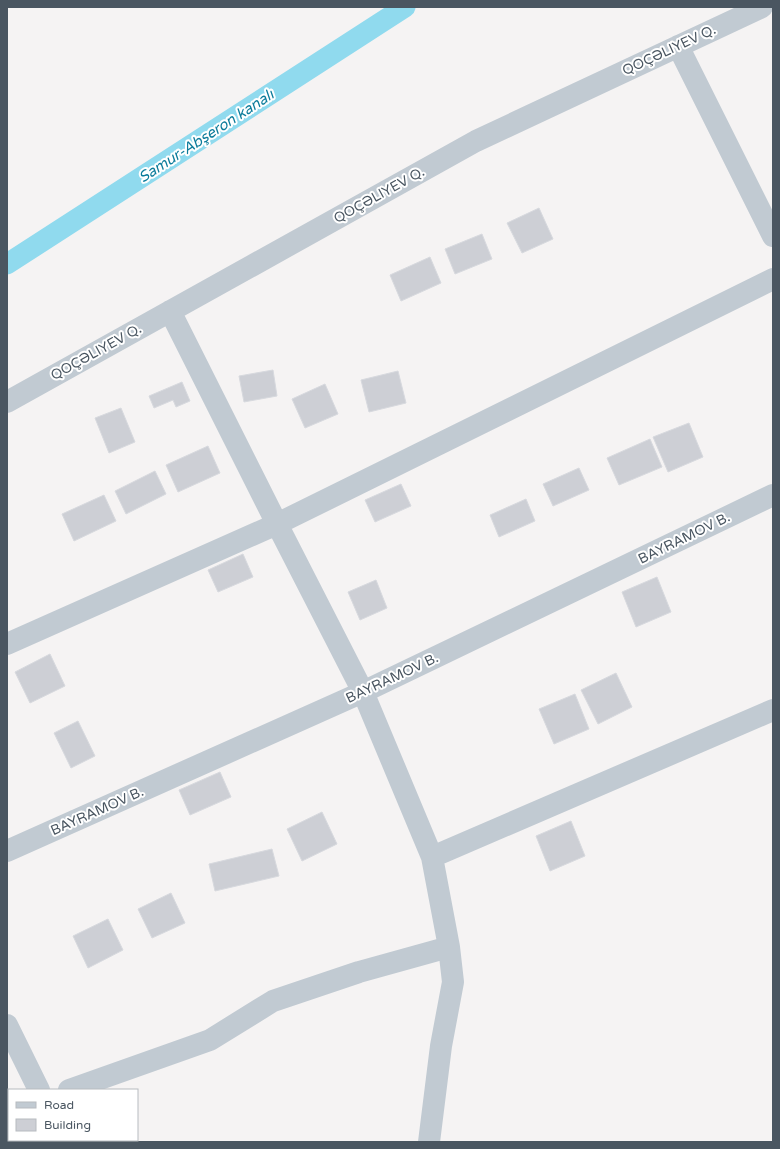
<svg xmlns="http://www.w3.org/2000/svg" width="780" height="1149" font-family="'Varela Round',sans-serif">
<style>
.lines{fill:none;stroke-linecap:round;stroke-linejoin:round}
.canal{stroke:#90daee;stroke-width:21}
.building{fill:#cdcfd5;stroke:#d7d9de}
.street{stroke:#c1cad2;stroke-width:22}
.labels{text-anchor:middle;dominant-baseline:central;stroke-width:4;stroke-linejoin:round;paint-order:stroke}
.street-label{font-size:14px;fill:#4a5661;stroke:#fff}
.water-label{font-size:15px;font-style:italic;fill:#0c7c9b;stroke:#fff}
</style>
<rect width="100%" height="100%" fill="#f5f3f3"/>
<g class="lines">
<path class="canal" d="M 7,264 L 405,7"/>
</g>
<path class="building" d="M 539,208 L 553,239 L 522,253 L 507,223 Z
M 482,234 L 492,259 L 455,274 L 445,249 Z
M 430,257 L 441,283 L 401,301 L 390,275 Z
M 273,370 L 277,396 L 244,402 L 239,376 Z
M 398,371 L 406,403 L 369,412 L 361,380 Z
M 182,382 L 190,401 L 176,407 L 173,400 L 154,408 L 149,396 Z
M 325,384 L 338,414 L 305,428 L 292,399 Z
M 121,408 L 135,442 L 109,453 L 95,418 Z
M 689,423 L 703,457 L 668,472 L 653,437 Z
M 650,439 L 662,467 L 619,485 L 607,458 Z
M 208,446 L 220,473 L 178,492 L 166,465 Z
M 579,468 L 589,490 L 553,506 L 543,484 Z
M 155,471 L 166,494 L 126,514 L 115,491 Z
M 401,484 L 411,506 L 375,522 L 365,500 Z
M 104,495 L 116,521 L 74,541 L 62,514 Z
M 526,499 L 535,521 L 499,537 L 490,515 Z
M 243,554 L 253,577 L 218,592 L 208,570 Z
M 657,577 L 671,612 L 636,627 L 622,592 Z
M 376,580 L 387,608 L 360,620 L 348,592 Z
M 50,654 L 65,686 L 30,703 L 15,672 Z
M 616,673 L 632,707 L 598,724 L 581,690 Z
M 575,694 L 589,729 L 554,744 L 539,709 Z
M 78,721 L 95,756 L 71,768 L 54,733 Z
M 220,772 L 231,797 L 190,815 L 179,790 Z
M 322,812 L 337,844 L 302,861 L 287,829 Z
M 571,821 L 585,856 L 550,871 L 536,836 Z
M 272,849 L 279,876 L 215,891 L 209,864 Z
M 171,893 L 185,923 L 152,938 L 138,909 Z
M 108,919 L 123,950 L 88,968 L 73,936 Z"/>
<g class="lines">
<path class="street" d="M 678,46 L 773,236
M 170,311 L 277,524 L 363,692 L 432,857 L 449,947 L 453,982 L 441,1046 L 429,1142
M 7,402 L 476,141 L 762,7
M 7,644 L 277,524 L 773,279
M 7,851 L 363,692 L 773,495
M 432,857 L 773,710
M 7,1025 L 39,1090
M 69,1090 L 210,1040 L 273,1001 L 359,972 L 449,947
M 59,1140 L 60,1142"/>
</g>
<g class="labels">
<g class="street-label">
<text transform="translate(669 50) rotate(-25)">QOÇƏLIYEV Q.</text>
<text transform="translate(379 195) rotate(-29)">QOÇƏLIYEV Q.</text>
<text transform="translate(96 352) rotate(-29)">QOÇƏLIYEV Q.</text>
<text transform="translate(684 538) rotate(-26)">BAYRAMOV B.</text>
<text transform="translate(392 678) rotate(-25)">BAYRAMOV B.</text>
<text transform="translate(97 811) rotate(-24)">BAYRAMOV B.</text>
</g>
<g class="water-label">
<text transform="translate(206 136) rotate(-33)">Samur-Abşeron kanalı</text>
</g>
</g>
<rect width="780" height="1149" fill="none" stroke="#4a5661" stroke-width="16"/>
<rect x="8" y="1089" width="130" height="52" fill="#ffffff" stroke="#b7bbc0"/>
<rect x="16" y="1102" width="20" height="6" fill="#c1cad2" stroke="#b7bbc0"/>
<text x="44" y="1109" font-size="12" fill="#4a5661">Road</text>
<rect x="16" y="1119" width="20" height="12" fill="#cdcfd5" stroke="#b7bbc0"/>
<text x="44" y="1129" font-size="12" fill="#4a5661">Building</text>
</svg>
